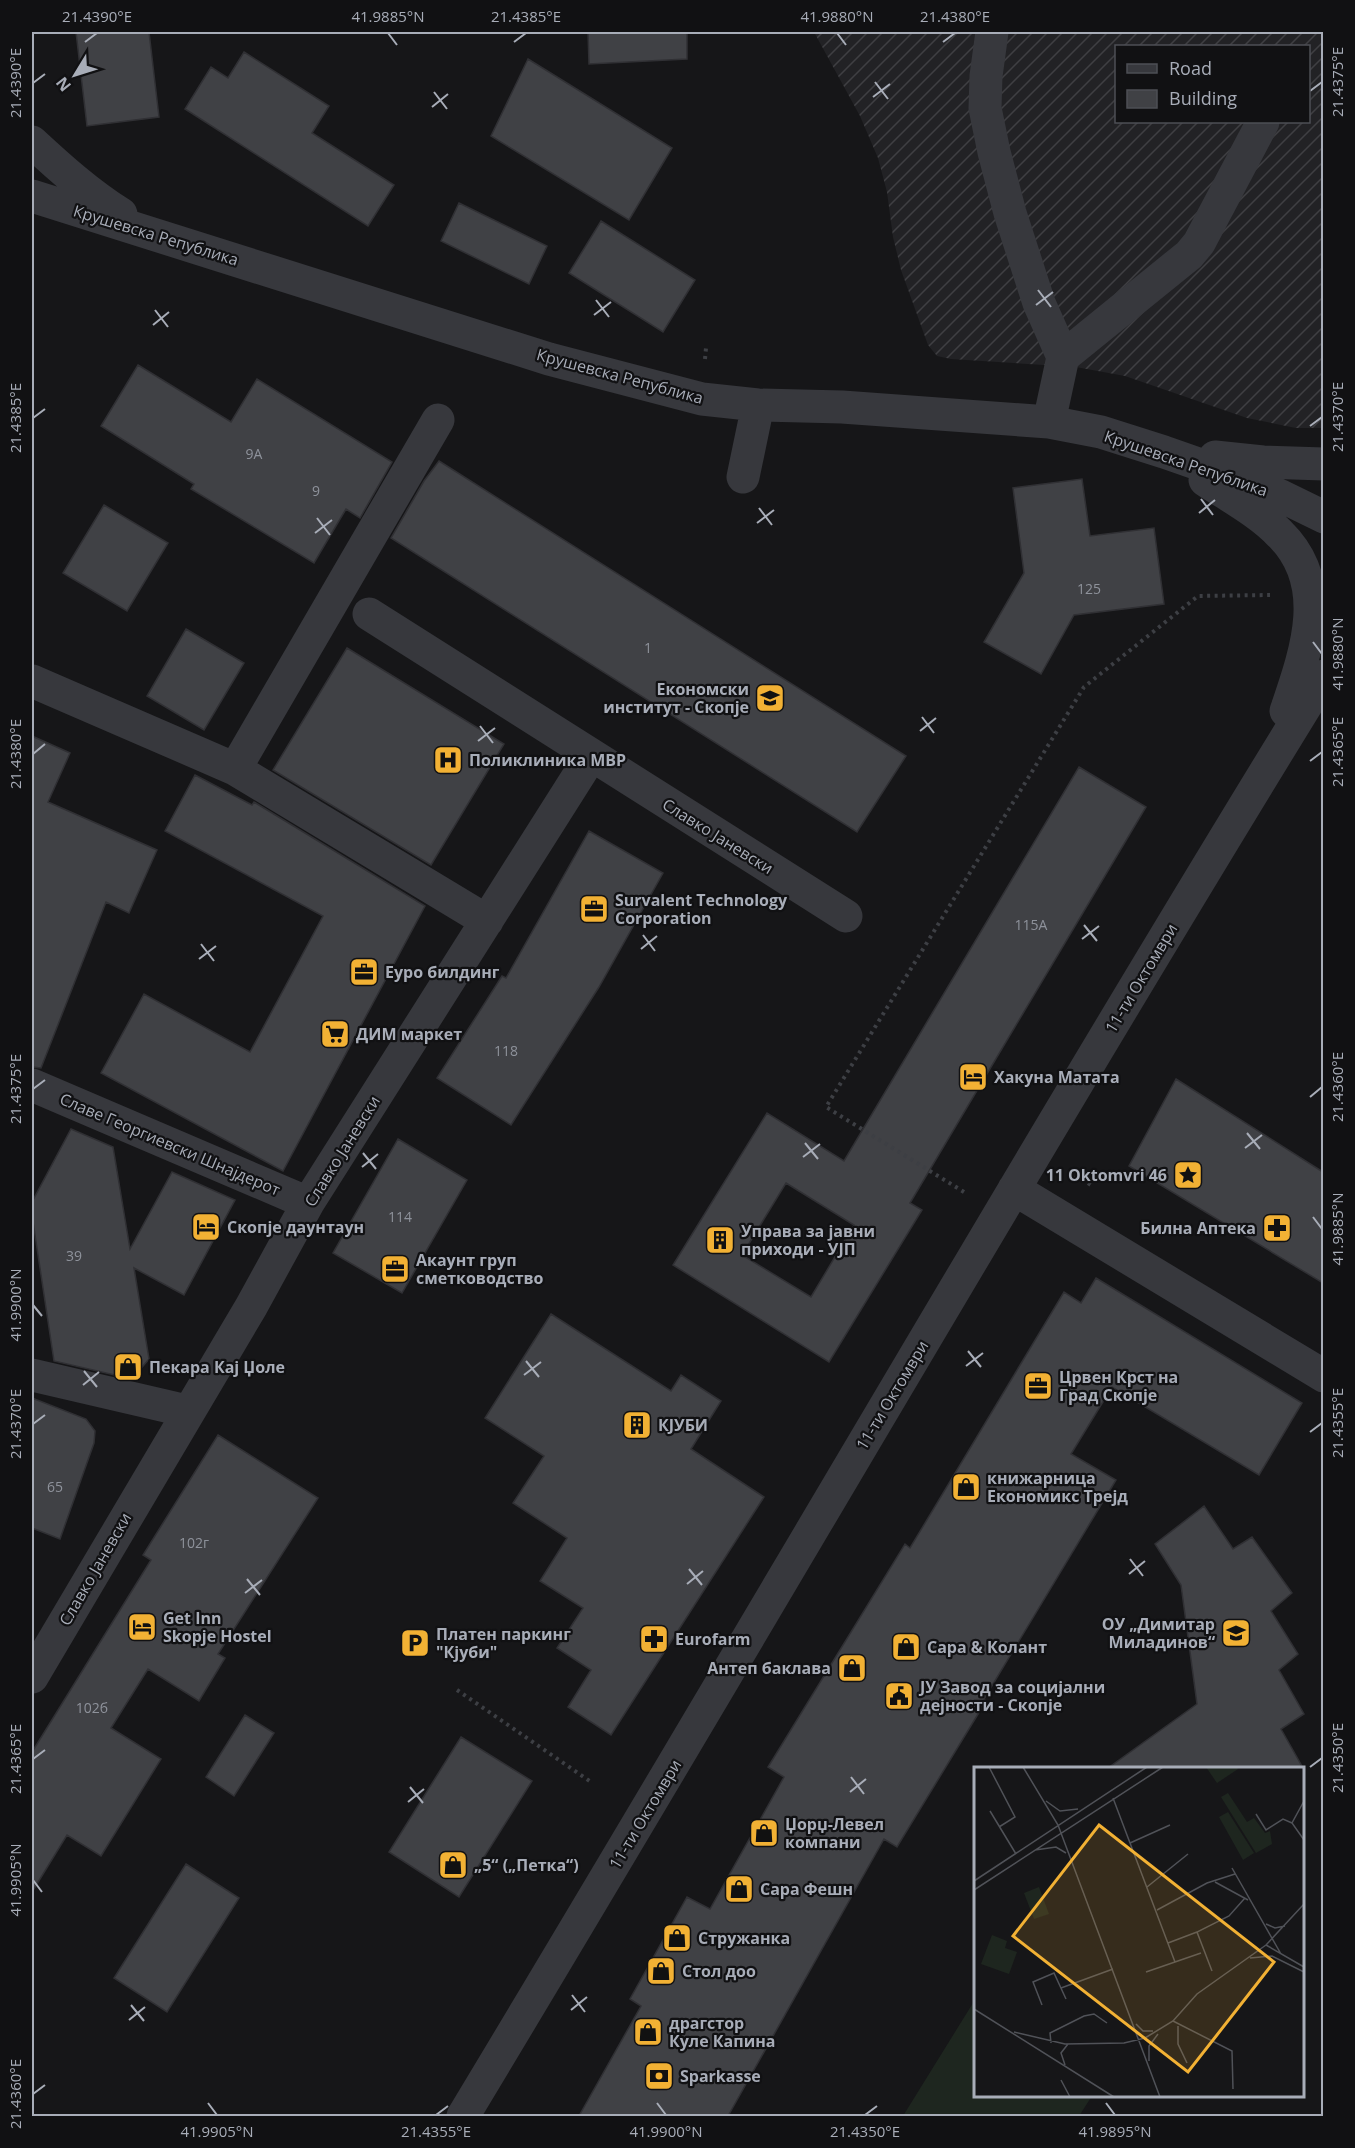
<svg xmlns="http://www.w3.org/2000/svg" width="1355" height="2148" font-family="'Open Sans',sans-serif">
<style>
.industrial{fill:url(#industrial-furrows);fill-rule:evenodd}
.garden{fill:#1e261f}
.building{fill:#404145;stroke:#303034;stroke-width:1.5;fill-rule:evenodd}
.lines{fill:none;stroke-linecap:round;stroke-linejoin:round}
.path{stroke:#3d3f44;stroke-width:4;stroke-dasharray:3 4.5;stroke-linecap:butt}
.minor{stroke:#37383d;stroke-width:33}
.ticks{fill:none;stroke:#a8adb8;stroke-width:2}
.labels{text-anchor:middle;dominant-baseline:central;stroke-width:4.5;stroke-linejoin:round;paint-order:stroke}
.number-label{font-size:14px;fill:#8e929b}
.street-label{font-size:16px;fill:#a8adb8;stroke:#111113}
.poi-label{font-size:16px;font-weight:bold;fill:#a8adb8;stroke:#111113;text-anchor:start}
.inset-road{fill:none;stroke:#505258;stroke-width:1.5}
.view{fill:#f2b134;fill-opacity:0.15;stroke:#f2b134;stroke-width:3}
.inset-edge{fill:none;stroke:#a8adb8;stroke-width:3}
.neatline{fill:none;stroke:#a8adb8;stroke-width:2}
.ticks-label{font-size:15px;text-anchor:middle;fill:#a8adb8}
</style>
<defs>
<pattern id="industrial-furrows" width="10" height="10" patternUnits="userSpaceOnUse" patternTransform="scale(1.5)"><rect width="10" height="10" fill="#222225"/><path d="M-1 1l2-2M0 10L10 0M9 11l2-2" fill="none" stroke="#3f3f43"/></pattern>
</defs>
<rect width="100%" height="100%" fill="#161618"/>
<path class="industrial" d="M 814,32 L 1323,32 L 1323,428 L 1296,428 L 1247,418 L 1125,376 L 1076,367 L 951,359 L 937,356 L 928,345 L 901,270 L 893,237 L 887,192 L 878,158 L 860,116 ZM 1116,46 L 1308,46 L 1308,122 L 1116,122 Z"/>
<path class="garden" d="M 973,2003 L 976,2005 L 976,2096 L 1092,2096 L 1079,2116 L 903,2116 Z"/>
<path class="building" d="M 76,32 L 149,32 L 159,117 L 87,126 Z
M 588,32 L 687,32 L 687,59 L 589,64 Z
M 244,52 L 329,106 L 312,133 L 394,185 L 368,226 L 185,109 L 211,67 L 228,78 Z
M 528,59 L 672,148 L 629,220 L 491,136 Z
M 459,203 L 547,246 L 529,284 L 441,241 Z
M 601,221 L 695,280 L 663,332 L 569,273 Z
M 138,365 L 231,422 L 257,379 L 392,462 L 360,518 L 346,509 L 314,563 L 191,489 L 194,484 L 101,426 Z
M 439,461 L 906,756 L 857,832 L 391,538 L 424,481 Z
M 1082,479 L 1090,536 L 1154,528 L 1164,604 L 1074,615 L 1041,674 L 984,642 L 1024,573 L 1013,488 Z
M 104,505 L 168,543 L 127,611 L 63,573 Z
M 186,629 L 244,663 L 204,730 L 147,696 Z
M 347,648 L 504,744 L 431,865 L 273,770 Z
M 32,736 L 70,753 L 48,802 L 157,850 L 129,913 L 106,902 L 41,1068 L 32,1067 Z
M 1079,767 L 1146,807 L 910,1203 L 922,1210 L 829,1362 L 673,1265 L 767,1113 L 844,1161 ZM 786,1183 L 854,1225 L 811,1297 L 742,1255 Z
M 195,775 L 252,805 L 254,802 L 425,906 L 283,1171 L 101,1073 L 144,994 L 250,1052 L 323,916 L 165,831 Z
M 589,831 L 663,873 L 599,987 L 511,1125 L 437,1078 L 502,976 L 506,978 Z
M 1176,1079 L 1323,1172 L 1323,1283 L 1129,1166 Z
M 71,1129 L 113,1147 L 130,1249 L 172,1172 L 235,1200 L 184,1295 L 134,1268 L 149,1359 L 132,1379 L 54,1361 L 32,1215 L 32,1202 Z
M 398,1139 L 467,1180 L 402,1293 L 333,1253 Z
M 1096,1278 L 1302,1403 L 1259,1475 L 1112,1387 L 1071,1454 L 1116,1480 L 984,1699 L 986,1701 L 897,1847 L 884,1839 L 728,2116 L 579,2116 L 641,2006 L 630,1999 L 687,1897 L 710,1909 L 784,1777 L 768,1767 L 905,1544 L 910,1548 L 1064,1292 L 1081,1303 Z
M 551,1314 L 671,1391 L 681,1375 L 721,1401 L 691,1449 L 764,1497 L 611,1735 L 568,1707 L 591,1670 L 557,1648 L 583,1608 L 540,1581 L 567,1538 L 513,1503 L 544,1456 L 485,1418 Z
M 32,1398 L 86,1419 L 95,1431 L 94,1443 L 60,1539 L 32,1528 Z
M 218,1435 L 318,1498 L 218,1654 L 225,1658 L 199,1701 L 148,1669 L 111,1728 L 161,1759 L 101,1856 L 67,1835 L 32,1892 L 32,1752 L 151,1560 L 143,1555 Z
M 1204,1506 L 1233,1549 L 1252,1537 L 1292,1593 L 1271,1611 L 1298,1654 L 1279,1670 L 1304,1714 L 1281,1729 L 1303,1768 L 1108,1768 L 1197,1704 L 1181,1585 L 1155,1544 Z
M 245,1715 L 274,1733 L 234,1796 L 206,1777 Z
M 461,1737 L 532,1781 L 459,1897 L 389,1852 Z
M 186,1864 L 239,1898 L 167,2012 L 114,1978 Z"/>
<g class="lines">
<path class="path" d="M 705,359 L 706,348
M 1069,1171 L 1091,1185
M 964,1192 L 826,1107 L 1084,687 L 1198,596 L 1270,595
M 457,1690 L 591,1782"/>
<path class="minor" d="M 992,32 L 986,76 L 985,108 L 994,152 L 1010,213 L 1039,303 L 1063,357 L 1049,422
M 32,142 C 60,168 88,193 121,214
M 32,196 L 549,359 L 702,399 L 758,405 L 842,407 L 1049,422 L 1101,432 L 1164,452 L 1227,474 L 1281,496 L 1324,517
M 1063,357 L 1189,255 L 1199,243 L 1263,122
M 1215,457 L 1263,462 L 1324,464
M 743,477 L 758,405
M 1205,480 C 1230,497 1259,512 1280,534 C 1331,584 1306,652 1286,711
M 369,614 L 846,916
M 32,681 L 235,769 L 438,420
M 235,769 L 487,921
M 32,1085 L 308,1203
M 1014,1189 L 1324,1376
M 32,1375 L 187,1411
M 32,1677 L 251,1307 L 308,1203 L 591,756
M 463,2116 C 752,1637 1031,1152 1324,676"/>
</g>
<path class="ticks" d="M 388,33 L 397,45M 837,33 L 846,45M 85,42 L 97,33M 514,42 L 526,33M 943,42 L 955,33M 875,82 L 888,99M 33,83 L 45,74M 1310,91 L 1322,82M 434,92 L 447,109M 873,97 L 890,84M 432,107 L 448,94M 1038,290 L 1051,307M 596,300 L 609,317M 1036,305 L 1053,292M 155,310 L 168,327M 594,315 L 611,302M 153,325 L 169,312M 33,418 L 45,409M 1310,426 L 1322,417M 1201,499 L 1213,515M 759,508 L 772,525M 1199,513 L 1215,500M 317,518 L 330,535M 757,523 L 774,510M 315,533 L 332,520M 1313,642 L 1322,654M 922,717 L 934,733M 480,726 L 493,743M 920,731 L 936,718M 478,741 L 495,728M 33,754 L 45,744M 1310,761 L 1322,752M 1084,925 L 1097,941M 643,935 L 655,951M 1082,939 L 1099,926M 201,944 L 214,961M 641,949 L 657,936M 199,959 L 216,946M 33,1089 L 45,1080M 1310,1097 L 1322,1087M 1247,1133 L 1260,1149M 805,1143 L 818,1159M 1245,1148 L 1262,1135M 363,1153 L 376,1169M 803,1157 L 820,1144M 362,1167 L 378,1154M 1313,1217 L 1322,1229M 33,1305 L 42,1316M 968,1351 L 981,1367M 526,1361 L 539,1377M 966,1366 L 983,1353M 84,1371 L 97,1387M 524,1375 L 541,1362M 83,1385 L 99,1372M 33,1424 L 45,1415M 1310,1432 L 1322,1423M 1130,1559 L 1143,1576M 689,1569 L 702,1585M 1129,1574 L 1145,1561M 247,1579 L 260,1595M 687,1584 L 703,1571M 245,1593 L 262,1580M 33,1759 L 45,1750M 1310,1767 L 1322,1758M 851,1777 L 864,1794M 410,1787 L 423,1803M 850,1792 L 866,1779M 408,1802 L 424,1789M 33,1880 L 42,1892M 572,1995 L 585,2012M 131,2005 L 144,2021M 571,2010 L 587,1997M 129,2020 L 145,2007M 33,2094 L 45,2085M 208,2103 L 217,2115M 657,2103 L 666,2115M 1106,2103 L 1115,2115M 436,2115 L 448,2106M 865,2115 L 877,2106"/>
<defs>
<g id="university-square" transform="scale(1.5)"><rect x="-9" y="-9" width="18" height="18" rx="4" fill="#f2b134" stroke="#111113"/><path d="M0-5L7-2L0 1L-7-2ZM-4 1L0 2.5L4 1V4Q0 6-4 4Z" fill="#111"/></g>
<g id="hospital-square" transform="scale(1.5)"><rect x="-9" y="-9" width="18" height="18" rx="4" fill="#f2b134" stroke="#111113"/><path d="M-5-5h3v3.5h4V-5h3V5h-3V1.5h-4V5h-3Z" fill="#111"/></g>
<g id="office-square" transform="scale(1.5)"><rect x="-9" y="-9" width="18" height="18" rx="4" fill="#f2b134" stroke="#111113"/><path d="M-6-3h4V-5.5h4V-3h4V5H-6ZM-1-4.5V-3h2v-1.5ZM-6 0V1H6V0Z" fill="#111"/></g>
<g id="supermarket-square" transform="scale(1.5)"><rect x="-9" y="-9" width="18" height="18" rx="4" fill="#f2b134" stroke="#111113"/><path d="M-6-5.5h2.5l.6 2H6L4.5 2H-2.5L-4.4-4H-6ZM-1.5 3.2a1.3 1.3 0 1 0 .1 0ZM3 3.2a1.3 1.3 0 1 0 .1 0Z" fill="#111"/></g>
<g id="hotel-square" transform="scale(1.5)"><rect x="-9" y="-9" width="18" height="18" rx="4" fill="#f2b134" stroke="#111113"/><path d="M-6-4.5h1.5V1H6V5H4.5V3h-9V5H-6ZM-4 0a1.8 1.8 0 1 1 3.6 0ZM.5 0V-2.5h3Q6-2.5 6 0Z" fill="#111"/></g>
<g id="sight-square" transform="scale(1.5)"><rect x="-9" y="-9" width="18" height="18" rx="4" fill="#f2b134" stroke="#111113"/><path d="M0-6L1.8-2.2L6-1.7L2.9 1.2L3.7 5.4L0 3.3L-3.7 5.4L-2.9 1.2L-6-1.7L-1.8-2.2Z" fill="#111"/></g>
<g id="pharmacy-square" transform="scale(1.5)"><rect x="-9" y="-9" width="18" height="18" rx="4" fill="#f2b134" stroke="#111113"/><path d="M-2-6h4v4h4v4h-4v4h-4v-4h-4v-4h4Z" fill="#111"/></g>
<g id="building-square" transform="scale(1.5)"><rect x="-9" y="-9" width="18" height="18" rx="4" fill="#f2b134" stroke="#111113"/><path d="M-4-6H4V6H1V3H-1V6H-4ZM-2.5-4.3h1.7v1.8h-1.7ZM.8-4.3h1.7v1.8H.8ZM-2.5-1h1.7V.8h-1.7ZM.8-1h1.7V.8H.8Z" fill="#111"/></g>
<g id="shop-square" transform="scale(1.5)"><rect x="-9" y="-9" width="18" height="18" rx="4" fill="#f2b134" stroke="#111113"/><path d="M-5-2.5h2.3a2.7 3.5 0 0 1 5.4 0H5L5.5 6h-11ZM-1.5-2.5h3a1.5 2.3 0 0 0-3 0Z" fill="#111"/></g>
<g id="school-square" transform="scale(1.5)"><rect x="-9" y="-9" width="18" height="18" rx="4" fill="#f2b134" stroke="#111113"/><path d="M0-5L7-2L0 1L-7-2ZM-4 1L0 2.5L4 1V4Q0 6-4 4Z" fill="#111"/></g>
<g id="parking-square" transform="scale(1.5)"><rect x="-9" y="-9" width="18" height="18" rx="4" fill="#f2b134" stroke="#111113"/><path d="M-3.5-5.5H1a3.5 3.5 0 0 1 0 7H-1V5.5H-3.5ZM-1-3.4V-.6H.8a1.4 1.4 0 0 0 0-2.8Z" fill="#111"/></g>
<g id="civic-square" transform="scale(1.5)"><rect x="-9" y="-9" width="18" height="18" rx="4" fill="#f2b134" stroke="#111113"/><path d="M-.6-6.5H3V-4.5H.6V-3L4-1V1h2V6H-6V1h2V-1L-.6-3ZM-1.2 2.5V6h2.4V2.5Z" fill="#111"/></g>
<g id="bank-square" transform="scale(1.5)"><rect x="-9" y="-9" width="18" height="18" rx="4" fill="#f2b134" stroke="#111113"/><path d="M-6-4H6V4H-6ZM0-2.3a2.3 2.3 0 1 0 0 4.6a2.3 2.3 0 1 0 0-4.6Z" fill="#111"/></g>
</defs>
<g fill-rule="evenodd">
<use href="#university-square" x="770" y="698"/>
<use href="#hospital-square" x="448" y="760"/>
<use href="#office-square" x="594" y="909"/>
<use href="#office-square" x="364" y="972"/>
<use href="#supermarket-square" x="335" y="1034"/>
<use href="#hotel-square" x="973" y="1077"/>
<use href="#sight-square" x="1188" y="1175"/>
<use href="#hotel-square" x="206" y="1227"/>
<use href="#pharmacy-square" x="1277" y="1228"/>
<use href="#building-square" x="720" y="1240"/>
<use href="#office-square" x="395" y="1269"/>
<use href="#shop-square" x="128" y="1367"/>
<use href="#office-square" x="1038" y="1386"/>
<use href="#building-square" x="637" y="1425"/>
<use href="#shop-square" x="966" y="1487"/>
<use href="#hotel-square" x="142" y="1627"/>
<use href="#school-square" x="1236" y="1633"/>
<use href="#pharmacy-square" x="654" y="1639"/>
<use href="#parking-square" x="415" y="1643"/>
<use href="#shop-square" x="906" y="1647"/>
<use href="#shop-square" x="852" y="1668"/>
<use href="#civic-square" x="899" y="1696"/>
<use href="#shop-square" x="764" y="1833"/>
<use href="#shop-square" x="453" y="1865"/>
<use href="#shop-square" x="739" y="1889"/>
<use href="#shop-square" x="677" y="1938"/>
<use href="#shop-square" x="661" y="1971"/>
<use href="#shop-square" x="648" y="2032"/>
<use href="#bank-square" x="659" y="2076"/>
</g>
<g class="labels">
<g class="number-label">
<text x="254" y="453">9А</text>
<text x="316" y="490">9</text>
<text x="1089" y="588">125</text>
<text x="648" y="647">1</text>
<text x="1031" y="924">115А</text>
<text x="506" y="1050">118</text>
<text x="400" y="1216">114</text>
<text x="74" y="1255">39</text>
<text x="55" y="1486">65</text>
<text x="194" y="1542">102г</text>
<text x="92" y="1707">102б</text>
</g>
<g class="street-label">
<text transform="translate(156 235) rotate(17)">Крушевска Република</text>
<text transform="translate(620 376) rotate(15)">Крушевска Република</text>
<text transform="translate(1186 463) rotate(19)">Крушевска Република</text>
<text transform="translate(718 836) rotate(32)">Славко Јаневски</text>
<text transform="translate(1141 978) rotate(-59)">11-ти Октомври</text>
<text transform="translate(170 1144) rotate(23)">Славе Георгиевски Шнајдерот</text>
<text transform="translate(342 1151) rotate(-58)">Славко Јаневски</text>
<text transform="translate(892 1395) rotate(-59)">11-ти Октомври</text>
<text transform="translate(95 1569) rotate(-60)">Славко Јаневски</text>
<text transform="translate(645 1814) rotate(-59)">11-ти Октомври</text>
</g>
<g class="poi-label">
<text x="749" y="689" text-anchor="end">Економски<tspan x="749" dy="18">институт - Скопје</tspan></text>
<text x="469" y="760">Поликлиника МВР</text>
<text x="615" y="900">Survalent Technology<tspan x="615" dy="18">Corporation</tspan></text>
<text x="385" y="972">Еуро билдинг</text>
<text x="356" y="1034">ДИМ маркет</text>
<text x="994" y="1077">Хакуна Матата</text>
<text x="1167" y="1175" text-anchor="end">11 Oktomvri 46</text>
<text x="227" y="1227">Скопје даунтаун</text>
<text x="1256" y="1228" text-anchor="end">Билна Аптека</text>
<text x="741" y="1231">Управа за јавни<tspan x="741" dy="18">приходи - УЈП</tspan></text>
<text x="416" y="1260">Акаунт груп<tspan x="416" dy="18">сметководство</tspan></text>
<text x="149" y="1367">Пекара Кај Џоле</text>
<text x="1059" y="1377">Црвен Крст на<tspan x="1059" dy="18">Град Скопје</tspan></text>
<text x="658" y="1425">КЈУБИ</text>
<text x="987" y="1478">книжарница<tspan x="987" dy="18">Економикс Трејд</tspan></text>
<text x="163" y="1618">Get Inn<tspan x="163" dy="18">Skopje Hostel</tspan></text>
<text x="1215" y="1624" text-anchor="end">ОУ „Димитар<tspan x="1215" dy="18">Миладинов“</tspan></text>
<text x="436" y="1634">Платен паркинг<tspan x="436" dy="18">"Кјуби"</tspan></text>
<text x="675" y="1639">Eurofarm</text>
<text x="927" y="1647">Сара &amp; Колант</text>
<text x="831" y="1668" text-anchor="end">Антеп баклава</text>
<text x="920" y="1687">ЈУ Завод за социјални<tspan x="920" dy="18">дејности - Скопје</tspan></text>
<text x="785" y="1824">Џорџ-Левел<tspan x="785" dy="18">компани</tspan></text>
<text x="474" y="1865">„5“ („Петка“)</text>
<text x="760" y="1889">Сара Фешн</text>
<text x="698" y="1938">Стружанка</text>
<text x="682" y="1971">Стол доо</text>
<text x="669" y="2023">драгстор<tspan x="669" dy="18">Куле Капина</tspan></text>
<text x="680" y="2076">Sparkasse</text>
</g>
</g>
<g transform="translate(974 1767)">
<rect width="330" height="330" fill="#161618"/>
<path d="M 232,0 L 263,0 L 264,2 L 243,16 ZM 254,26 L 273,55 L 280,51 L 291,66 L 296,64 L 298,77 L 282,86 L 247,30 Z" fill="#1e261f"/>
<path d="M 254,45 L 280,86 L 269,93 L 245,50 ZM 65,120 L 75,147 L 60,152 L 50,126 ZM 18,168 L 33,174 L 31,181 L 43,185 L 35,207 L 7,197 Z" fill="#1e261f"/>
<path class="inset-road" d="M 15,0 L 41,50 L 25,60M 49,0 L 84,58 L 186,330M 139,31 L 201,195M 72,34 L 86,44 L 104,42M 330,34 L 318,56 L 330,73M 16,44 L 42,87M 282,47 L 292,63 L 309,52 L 318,56M 156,76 L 196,58M 61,83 L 82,80 L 92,86M 258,101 L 307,187M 0,114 L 173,0M 241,115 L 274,133M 173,120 L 214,87M 0,123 L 189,0M 183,143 L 233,116 L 261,107M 292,157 L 301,161 L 311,159M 194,176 L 223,165M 292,178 L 330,200M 276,191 L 298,189 L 330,205M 238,204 L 223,165 L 255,149 L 271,131M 172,205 L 227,186M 87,221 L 139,202M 68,238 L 59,215 L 80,206 L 92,232M 0,242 L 140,330M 199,254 L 258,284 L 259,322M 162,257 L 169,264 L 179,264M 204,259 L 204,277 L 213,296M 40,265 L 91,277 L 150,276 L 171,271 L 199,254 L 223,227 L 292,178 L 330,137M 77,276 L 76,266 L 110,249 L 120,247 L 133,256M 175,294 L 175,279 L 184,267M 91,298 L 87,286 L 94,277M 87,313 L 96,330"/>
<path class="view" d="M 125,58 L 300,195 L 214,305 L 39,169 Z"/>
<rect width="330" height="330" class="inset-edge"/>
</g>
<rect width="1355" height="2148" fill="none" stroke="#111113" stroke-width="66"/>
<rect x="1115" y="45" width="195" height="78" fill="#111113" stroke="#4d4f55" stroke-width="1.5"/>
<rect x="1127" y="64" width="30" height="9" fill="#37383d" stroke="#4d4f55" stroke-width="1.5"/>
<text x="1169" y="75" font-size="18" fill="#a8adb8">Road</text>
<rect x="1127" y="90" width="30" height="18" fill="#404145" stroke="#4d4f55" stroke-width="1.5"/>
<text x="1169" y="105" font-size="18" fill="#a8adb8">Building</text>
<g transform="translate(75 75) rotate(232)" stroke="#111113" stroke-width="4.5" paint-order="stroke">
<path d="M0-4.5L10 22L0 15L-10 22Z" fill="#a8adb8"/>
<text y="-9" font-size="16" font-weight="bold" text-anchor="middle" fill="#a8adb8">N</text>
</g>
<rect x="33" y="33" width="1289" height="2082" class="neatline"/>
<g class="ticks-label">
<text x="97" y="22">21.4390°E</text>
<text x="388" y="22">41.9885°N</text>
<text x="526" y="22">21.4385°E</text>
<text x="837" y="22">41.9880°N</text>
<text x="955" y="22">21.4380°E</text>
<text transform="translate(1338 82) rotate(-90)" y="5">21.4375°E</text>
<text transform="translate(16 83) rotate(-90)" y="5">21.4390°E</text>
<text transform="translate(1338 417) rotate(-90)" y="5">21.4370°E</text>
<text transform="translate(16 418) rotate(-90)" y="5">21.4385°E</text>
<text transform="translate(1338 654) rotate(-90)" y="5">41.9880°N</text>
<text transform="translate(1338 752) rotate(-90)" y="5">21.4365°E</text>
<text transform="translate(16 754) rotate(-90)" y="5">21.4380°E</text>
<text transform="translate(1338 1087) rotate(-90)" y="5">21.4360°E</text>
<text transform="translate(16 1089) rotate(-90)" y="5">21.4375°E</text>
<text transform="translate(1338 1229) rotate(-90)" y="5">41.9885°N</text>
<text transform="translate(16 1305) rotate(-90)" y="5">41.9900°N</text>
<text transform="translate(1338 1423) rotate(-90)" y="5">21.4355°E</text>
<text transform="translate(16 1424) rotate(-90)" y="5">21.4370°E</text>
<text transform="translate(1338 1758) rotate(-90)" y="5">21.4350°E</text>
<text transform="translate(16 1759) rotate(-90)" y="5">21.4365°E</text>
<text transform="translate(16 1880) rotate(-90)" y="5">41.9905°N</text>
<text transform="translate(16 2094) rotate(-90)" y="5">21.4360°E</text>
<text x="217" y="2137">41.9905°N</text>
<text x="436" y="2137">21.4355°E</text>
<text x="666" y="2137">41.9900°N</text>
<text x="865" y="2137">21.4350°E</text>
<text x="1115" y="2137">41.9895°N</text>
</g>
</svg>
